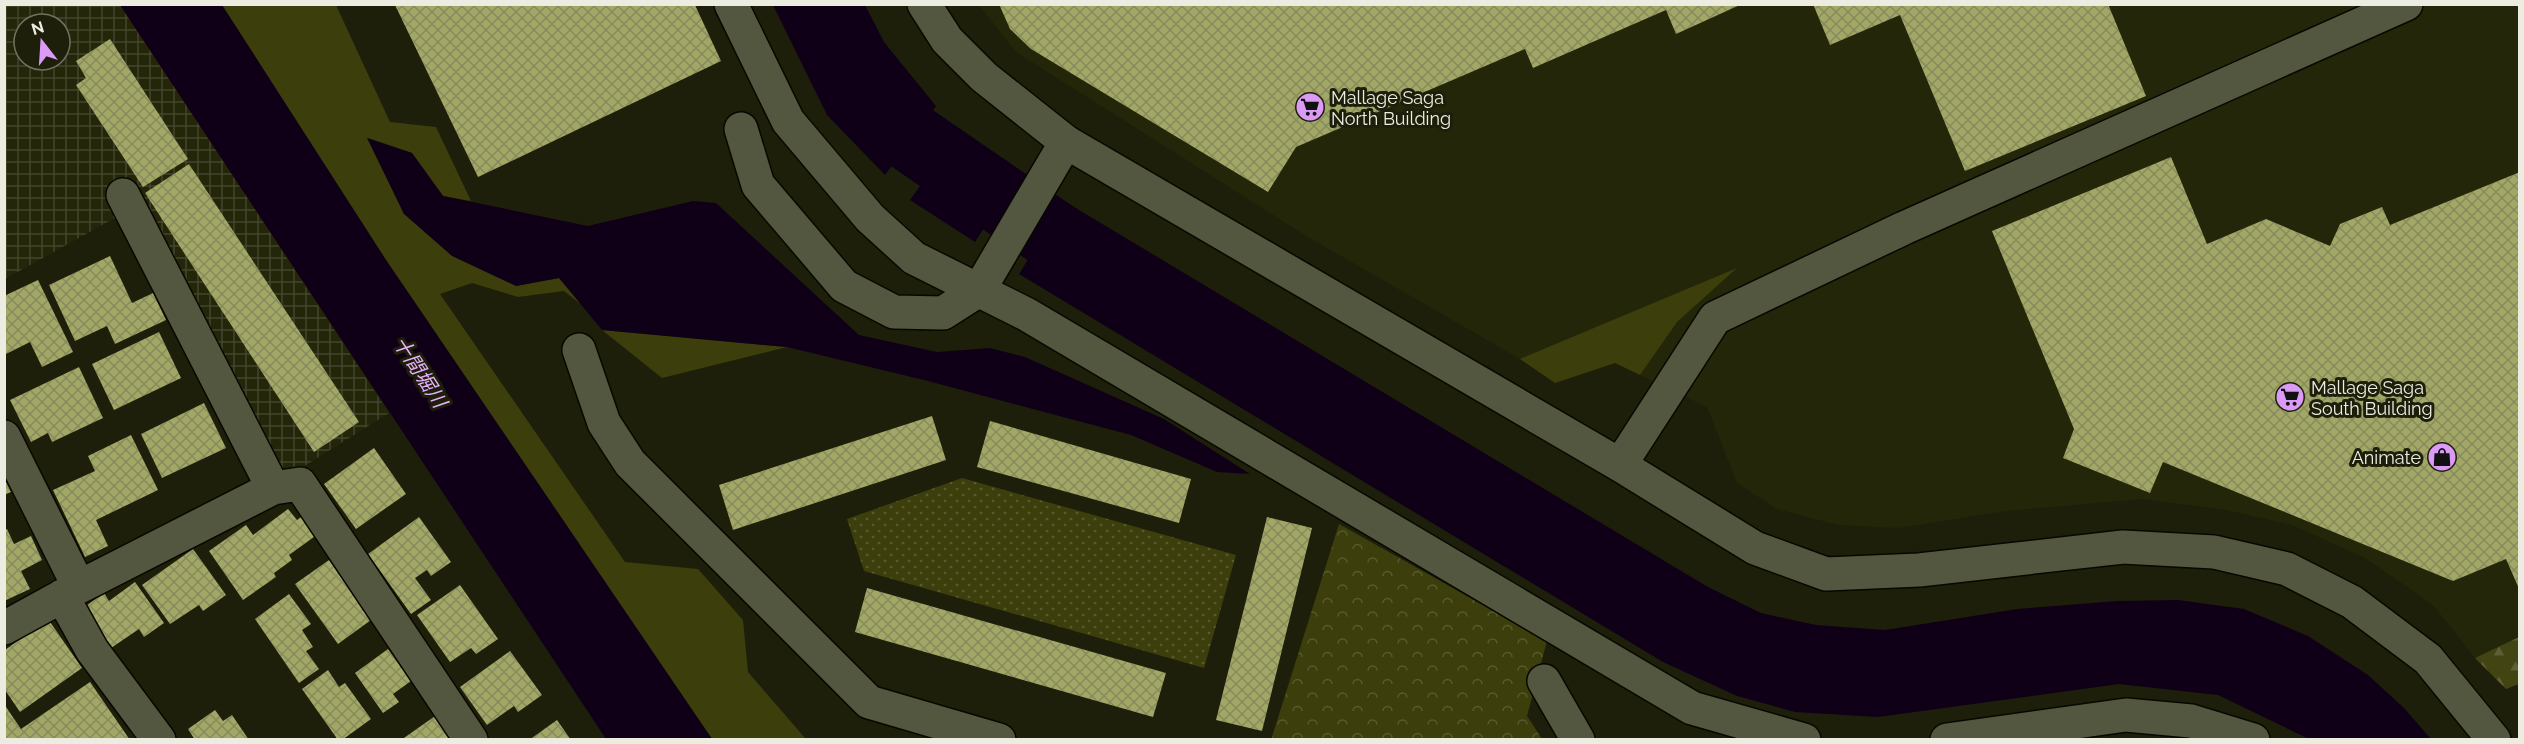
<svg xmlns="http://www.w3.org/2000/svg" width="2524" height="744" font-family="Raleway,'Noto Sans JP',sans-serif">
<style>
.built{fill:#242609}
.industrial{fill:url(#industrial-grid);fill-rule:evenodd}
.grass{fill:#3c3e0c}
.forest{fill:url(#forest-firs)}
.park{fill:url(#park-crowns)}
.garden{fill:url(#garden-dots)}
.water{fill:#0f0017}
.lines{fill:none;stroke-linecap:round;stroke-linejoin:round}
.river{stroke:#0f0017;stroke-width:70}
.building{fill:url(#building-cross-hatch)}
.minor-casing{stroke:#080800;stroke-width:36}
.tertiary-casing{stroke:#080800;stroke-width:36}
.minor{stroke:#545740;stroke-width:33}
.tertiary{stroke:#545740;stroke-width:33}
.labels{text-anchor:middle;dominant-baseline:central;stroke-width:6;stroke-linejoin:round;paint-order:stroke}
.poi-label{font-size:18px;fill:#ecede0;stroke:#1d1f0a;text-anchor:start}
.water-label{font-size:20px;font-style:italic;fill:#e5b0fc;stroke:#1d1f0a}
</style>
<defs>
<pattern id="industrial-grid" width="8" height="8" patternUnits="userSpaceOnUse" patternTransform="scale(1.5)"><rect width="8" height="8" fill="#242609"/><path d="M0 4h8M4 0v8" fill="none" stroke="#44462d"/></pattern>
<pattern id="forest-firs" width="22" height="20" patternUnits="userSpaceOnUse" patternTransform="scale(1.5)"><rect width="22" height="20" fill="#424413"/><path d="M5 1l3.5 6h-7zM16 11l3.5 6h-7z" fill="#5d5f35"/></pattern>
<pattern id="park-crowns" width="20" height="18" patternUnits="userSpaceOnUse" patternTransform="scale(1.5)"><rect width="20" height="18" fill="#3c3e0c"/><path d="M2 6a3 3 0 1 1 6 0M12 15a3 3 0 1 1 6 0" fill="none" stroke="#585a2f"/></pattern>
<pattern id="garden-dots" width="8" height="8" patternUnits="userSpaceOnUse" patternTransform="scale(1.5)"><rect width="8" height="8" fill="#3c3e0c"/><path d="M2 2h.1M6 6h.1" fill="none" stroke="#585a2f" stroke-width="1.8" stroke-linecap="round"/></pattern>
<pattern id="building-cross-hatch" width="8" height="8" patternUnits="userSpaceOnUse" patternTransform="scale(1.5)"><rect width="8" height="8" fill="#a2a766"/><path d="M0 0l8 8M0 8l8-8" fill="none" stroke="#878a5c"/></pattern>
</defs>
<rect width="100%" height="100%" fill="#1d1f0a"/>
<path class="built" d="M 979,5 L 2519,5 L 2519,637 L 2475,658 L 2433,605 L 2365,558 L 2292,525 L 2226,510 L 2143,499 L 2006,511 L 1898,528 L 1838,525 L 1777,509 L 1737,483 L 1707,407 L 1615,363 L 1555,383 L 1520,359 L 1308,237 L 1016,52 Z"/>
<path class="industrial" d="M 5,5 L 120,5 L 389,413 L 298,470 L 278,476 L 138,205 L 5,279 ZM 24,24 L 60,24 L 60,60 L 24,60 Z"/>
<path class="grass" d="M 222,5 L 336,5 L 390,122 L 436,127 L 471,201 L 443,196 L 412,153 L 368,138 L 404,214 L 516,286 L 559,278 L 583,306 L 564,291 L 518,297 L 472,283 L 440,294 L 625,562 L 698,569 L 743,620 L 748,672 L 806,739 L 712,739 L 386,260 Z
M 1737,268 L 1677,322 L 1640,375 L 1615,363 L 1555,383 L 1520,359 Z
M 602,330 L 787,347 L 662,378 Z"/>
<path class="forest" d="M 2519,637 L 2519,684 L 2506,689 L 2475,658 Z"/>
<path class="park" d="M 1339,524 L 1547,641 L 1527,716 L 1542,739 L 1271,740 Z"/>
<path class="garden" d="M 962,478 L 1236,555 L 1204,668 L 864,571 L 847,519 Z"/>
<path class="water" d="M 120,5 L 222,5 L 386,260 L 712,739 L 606,739 Z
M 773,5 L 865,5 L 884,42 L 936,106 L 885,175 L 827,115 Z
M 956,136 L 1021,171 L 975,242 L 910,200 Z
M 367,138 L 412,153 L 443,196 L 588,226 L 693,201 L 716,203 L 859,335 L 937,352 L 990,348 L 1025,357 L 1164,419 L 1250,474 L 1217,472 L 1131,435 L 928,381 L 787,347 L 602,330 L 559,278 L 516,286 L 452,256 L 404,214 Z
M 1064,201 L 1708,587 L 1761,613 L 1816,625 L 1885,630 L 2017,609 L 2117,601 L 2178,600 L 2244,609 L 2308,636 L 2368,675 L 2404,708 L 2431,739 L 2309,739 L 2218,695 L 2119,684 L 1878,717 L 1795,712 L 1737,696 L 1663,662 L 1019,274 Z"/>
<g class="lines">
<path class="river" d="M 816,4 L 845,67 L 887,121 L 1079,253 L 1129,284"/>
</g>
<path class="building" d="M 999,4 L 1742,4 L 1676,34 L 1666,10 L 1533,68 L 1525,49 L 1296,147 L 1268,192 L 1031,49 L 1010,29 Z
M 1813,4 L 2108,4 L 2146,96 L 1965,171 L 1900,15 L 1830,45 Z
M 395,5 L 695,5 L 721,61 L 478,177 Z
M 110,39 L 188,159 L 143,187 L 76,85 L 86,78 L 76,61 Z
M 2171,157 L 2207,244 L 2266,219 L 2330,246 L 2340,224 L 2382,207 L 2390,225 L 2520,172 L 2520,591 L 2506,559 L 2453,581 L 2163,462 L 2150,493 L 2063,458 L 2074,429 L 1992,231 Z
M 189,164 L 359,422 L 314,452 L 145,193 Z
M 110,256 L 132,303 L 153,293 L 166,320 L 115,344 L 107,326 L 75,341 L 49,285 Z
M 38,280 L 73,352 L 42,367 L 30,342 L 4,355 L 4,296 Z
M 159,332 L 181,378 L 114,410 L 92,364 Z
M 79,367 L 103,418 L 52,442 L 48,433 L 31,442 L 10,400 Z
M 204,403 L 226,448 L 162,478 L 141,434 Z
M 932,416 L 946,460 L 733,530 L 719,485 Z
M 990,421 L 1191,479 L 1179,523 L 977,467 Z
M 131,435 L 158,490 L 96,520 L 108,546 L 85,557 L 53,490 L 95,471 L 88,456 Z
M 374,448 L 406,494 L 356,529 L 324,484 Z
M 4,478 L 11,492 L 4,495 Z
M 288,509 L 297,520 L 304,515 L 318,534 L 289,555 L 292,560 L 274,573 L 276,577 L 243,600 L 209,551 L 246,525 L 253,535 Z
M 419,517 L 451,562 L 431,576 L 427,570 L 415,578 L 431,600 L 411,614 L 368,554 Z
M 1267,517 L 1312,528 L 1262,731 L 1216,720 Z
M 7,529 L 14,544 L 31,536 L 42,560 L 21,571 L 30,589 L 4,601 L 4,530 Z
M 193,549 L 226,595 L 203,611 L 199,605 L 170,624 L 142,585 Z
M 329,560 L 371,620 L 338,644 L 295,584 Z
M 135,582 L 164,623 L 144,637 L 139,629 L 111,648 L 83,608 L 104,593 L 109,601 Z
M 460,585 L 498,639 L 476,654 L 471,648 L 450,662 L 417,615 Z
M 867,588 L 1166,673 L 1153,717 L 855,632 Z
M 289,594 L 311,624 L 302,630 L 313,647 L 306,651 L 319,669 L 299,683 L 255,619 Z
M 48,619 L 82,668 L 20,712 L 5,690 L 5,650 Z
M 388,649 L 411,681 L 393,694 L 399,702 L 383,713 L 355,673 Z
M 510,651 L 542,695 L 518,712 L 514,706 L 487,725 L 460,687 Z
M 328,670 L 339,687 L 345,683 L 371,719 L 342,740 L 338,740 L 302,689 Z
M 90,682 L 130,740 L 4,740 L 4,704 L 21,729 Z
M 215,710 L 223,721 L 232,715 L 249,740 L 195,740 L 188,729 Z
M 438,714 L 456,740 L 401,740 Z
M 557,720 L 571,740 L 529,740 Z"/>
<g class="lines">
<g class="minor-casing">
<path id="minor" d="M 731,4 L 788,121 L 870,218 L 914,258 L 1026,314 L 1692,708 L 1804,740
M 741,129 L 758,185 L 844,286 L 894,312 L 943,313 L 979,290 L 1066,142
M 123,195 L 273,488
M 579,350 L 604,423 L 630,463 L 869,702 L 999,740
M 4,437 L 79,587
M 62,596 L 92,650 L 159,740
M 4,628 L 79,587 L 273,488 L 300,484 L 471,740
M 1544,681 L 1578,740
M 1947,740 L 2126,715 L 2191,721 L 2253,740"/>
</g>
<g class="tertiary-casing">
<path id="tertiary" d="M 924,4 L 947,40 L 984,77 L 1066,142 L 1620,465 L 1755,548 L 1826,574 L 1919,570 L 2123,547 L 2214,552 L 2287,569 L 2352,602 L 2428,659 L 2494,740
M 1620,465 L 1715,318 L 1904,228 L 2406,4"/>
</g>
<use href="#minor" class="minor"/>
<use href="#tertiary" class="tertiary"/>
</g>
<defs>
<g id="supermarket-disc" transform="scale(1.5)"><circle r="9.5" fill="#da9af6" stroke="#1d1f0a"/><path d="M-6-5.5h2.5l.6 2H6L4.5 2H-2.5L-4.4-4H-6ZM-1.5 3.2a1.3 1.3 0 1 0 .1 0ZM3 3.2a1.3 1.3 0 1 0 .1 0Z" fill="#111"/></g>
<g id="shop-disc" transform="scale(1.5)"><circle r="9.5" fill="#da9af6" stroke="#1d1f0a"/><path d="M-5-2.5h2.3a2.7 3.5 0 0 1 5.4 0H5L5.5 6h-11ZM-1.5-2.5h3a1.5 2.3 0 0 0-3 0Z" fill="#111"/></g>
</defs>
<g fill-rule="evenodd">
<use href="#supermarket-disc" x="1310" y="107"/>
<use href="#supermarket-disc" x="2290" y="397"/>
<use href="#shop-disc" x="2442" y="457"/>
</g>
<g class="labels">
<g class="poi-label">
<text x="1331" y="97">Mallage Saga<tspan x="1331" dy="21">North Building</tspan></text>
<text x="2311" y="387">Mallage Saga<tspan x="2311" dy="21">South Building</tspan></text>
<text x="2421" y="457" text-anchor="end">Animate</text>
</g>
<g class="water-label">
<text transform="translate(420 372) rotate(57)">十間堀川</text>
</g>
</g>
<rect width="2524" height="744" fill="none" stroke="#ecede0" stroke-width="12"/>
<g transform="translate(42 42) rotate(343)"><circle r="28" fill="#1d1f0a" stroke="#707160" stroke-width="1.5"/>
<path d="M0-4.5L10 22L0 15L-10 22Z" fill="#da9af6"/>
<text y="-9" font-size="16" font-weight="bold" text-anchor="middle" fill="#ecede0">N</text>
</g>
</svg>
